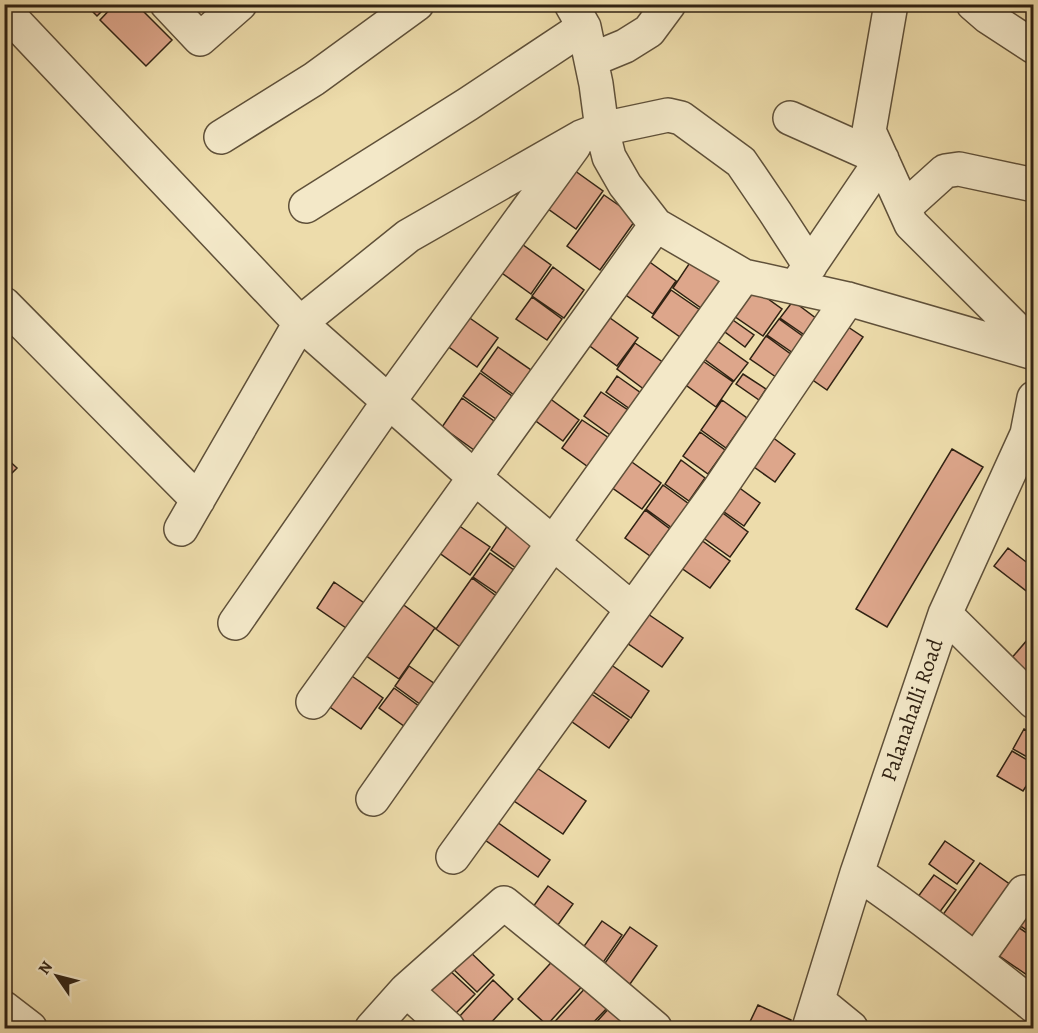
<svg xmlns="http://www.w3.org/2000/svg" width="1038" height="1033" font-family="Alegreya,serif">
<style>
.building{fill:#dda68b;stroke:#302213;stroke-width:1.5}
.lines{fill:none;stroke-linecap:round;stroke-linejoin:round}
.minor-casing{stroke:#5f5039;stroke-width:36}
.minor{stroke:#f3e8c8;stroke-width:33}
.labels{text-anchor:middle;dominant-baseline:central;stroke-width:6;stroke-linejoin:round;paint-order:stroke}
.street-label{font-size:22px;fill:#302213;stroke:#f3e8c8}
</style>
<rect width="100%" height="100%" fill="#eddcab"/>
<filter id="stains"><feTurbulence type="fractalNoise" baseFrequency=".00333" numOctaves="4"/><feColorMatrix values="0 0 0 0 .2 0 0 0 0 .09 0 0 0 0 .02 0 0 0 .5 -.17"/></filter>
<radialGradient id="worn" r=".72"><stop offset=".6" stop-color="#630" stop-opacity="0"/><stop offset="1" stop-color="#630" stop-opacity=".3"/></radialGradient>
<path class="building" d="M 85,4 L 109,4 L 97,16 Z
M 115,4 L 136,4 L 172,40 L 146,66 L 100,20 Z
M 571,168 L 603,191 L 576,229 L 544,206 Z
M 604,195 L 637,218 L 600,270 L 567,246 Z
M 519,242 L 551,265 L 531,294 L 499,271 Z
M 644,258 L 676,281 L 653,314 L 620,291 Z
M 691,261 L 720,282 L 701,308 L 673,288 Z
M 553,267 L 584,290 L 564,318 L 532,296 Z
M 750,286 L 782,309 L 763,336 L 731,314 Z
M 671,290 L 700,310 L 680,337 L 652,317 Z
M 532,297 L 562,319 L 547,340 L 516,319 Z
M 793,301 L 817,319 L 806,336 L 780,318 Z
M 603,313 L 638,338 L 617,366 L 583,341 Z
M 464,314 L 498,338 L 477,367 L 443,343 Z
M 730,318 L 754,335 L 745,347 L 721,329 Z
M 779,319 L 804,337 L 793,353 L 767,335 Z
M 839,321 L 863,337 L 827,390 L 804,374 Z
M 766,336 L 792,355 L 776,377 L 750,359 Z
M 713,338 L 748,363 L 734,381 L 700,356 Z
M 635,343 L 664,363 L 645,390 L 617,369 Z
M 498,347 L 531,370 L 514,395 L 481,371 Z
M 700,359 L 733,382 L 716,407 L 683,383 Z
M 480,373 L 512,396 L 496,419 L 463,396 Z
M 743,374 L 766,389 L 759,400 L 736,384 Z
M 617,376 L 641,393 L 630,409 L 606,392 Z
M 601,392 L 631,412 L 613,437 L 584,416 Z
M 545,395 L 579,420 L 563,441 L 529,416 Z
M 462,398 L 494,421 L 474,450 L 442,427 Z
M 722,400 L 747,418 L 726,448 L 701,430 Z
M 582,420 L 612,440 L 591,469 L 562,448 Z
M 700,432 L 725,450 L 708,474 L 683,456 Z
M 768,434 L 795,454 L 775,482 L 747,462 Z
M 952,449 L 983,467 L 887,627 L 856,609 Z
M 4,456 L 17,468 L 4,481 Z
M 629,460 L 661,483 L 642,509 L 611,487 Z
M 681,460 L 705,478 L 689,501 L 665,484 Z
M 734,484 L 760,503 L 744,526 L 717,507 Z
M 663,485 L 689,504 L 672,528 L 646,509 Z
M 716,508 L 748,532 L 730,557 L 698,534 Z
M 645,510 L 670,529 L 650,556 L 625,538 Z
M 510,522 L 539,543 L 520,571 L 491,550 Z
M 458,525 L 490,547 L 470,575 L 438,552 Z
M 697,537 L 730,561 L 710,588 L 677,565 Z
M 1008,548 L 1034,568 L 1034,597 L 994,566 Z
M 490,553 L 518,573 L 501,596 L 473,577 Z
M 472,578 L 499,598 L 463,649 L 436,629 Z
M 334,582 L 367,605 L 349,630 L 317,608 Z
M 401,603 L 435,628 L 399,679 L 365,655 Z
M 645,612 L 683,638 L 662,667 L 624,641 Z
M 1034,632 L 1034,680 L 1010,660 Z
M 607,662 L 649,691 L 631,718 L 589,689 Z
M 409,666 L 438,686 L 424,707 L 395,686 Z
M 349,674 L 383,698 L 361,729 L 327,705 Z
M 394,688 L 423,709 L 408,729 L 379,708 Z
M 587,691 L 629,720 L 609,748 L 568,719 Z
M 1024,729 L 1034,735 L 1034,761 L 1013,749 Z
M 1012,751 L 1034,764 L 1034,774 L 1023,791 L 997,776 Z
M 537,768 L 586,801 L 563,834 L 514,801 Z
M 497,822 L 550,860 L 538,877 L 485,840 Z
M 945,841 L 974,861 L 957,884 L 929,864 Z
M 980,863 L 1018,890 L 980,943 L 942,916 Z
M 934,875 L 956,890 L 939,913 L 917,898 Z
M 548,886 L 573,904 L 555,929 L 530,911 Z
M 1034,893 L 1034,935 L 1013,921 Z
M 602,921 L 622,935 L 602,964 L 582,949 Z
M 1012,923 L 1034,938 L 1034,973 L 1030,977 L 992,951 Z
M 630,927 L 657,946 L 630,984 L 603,966 Z
M 466,948 L 494,975 L 477,992 L 450,966 Z
M 557,956 L 586,982 L 547,1025 L 518,999 Z
M 448,969 L 475,994 L 455,1014 L 429,989 Z
M 493,980 L 513,999 L 486,1028 L 471,1028 L 459,1017 Z
M 588,985 L 610,1005 L 588,1028 L 549,1028 Z
M 612,1005 L 634,1028 L 591,1028 Z
M 758,1005 L 791,1020 L 788,1028 L 747,1028 Z"/>
<g class="lines">
<g class="minor-casing">
<path id="minor" d="M 167,4 L 200,39 L 240,4
M 571,4 L 584,27 L 596,84 L 602,129 L 609,157 L 625,185 L 656,225 L 744,276 L 848,299 L 1034,353
M 891,4 L 869,131 L 911,224 L 1034,347
M 973,4 L 988,17 L 1034,47
M 4,10 L 300,323 L 408,236 L 581,137 L 602,129 L 668,115 L 681,118 L 741,162 L 775,212 L 810,266
M 591,60 L 625,46 L 649,31 L 669,4
M 790,118 L 882,159 L 798,283
M 221,137 L 314,79 L 417,4
M 306,206 L 468,104 L 584,27
M 904,208 L 945,171 L 959,169 L 1034,185
M 4,304 L 198,500
M 181,529 L 300,323 L 474,477 L 632,609
M 945,614 L 1034,702
M 235,623 L 389,401 L 574,146
M 313,702 L 656,225
M 373,799 L 553,543 L 744,276
M 453,857 L 718,491 L 848,299
M 857,873 C 918,914 976,960 1034,1006
M 976,960 L 1024,892
M 406,990 L 504,903 L 595,977 L 655,1028
M 818,1001 L 851,1028
M 4,1008 L 30,1028
M 372,1028 L 406,990 L 448,1028
M 809,1028 L 857,873 L 945,614 L 1027,434 L 1034,398"/>
</g>
<use href="#minor" class="minor"/>
</g>
<g class="labels">
<g class="street-label">
<text transform="translate(912 710) rotate(-71)">Palanahalli Road</text>
</g>
</g>
<rect width="1038" height="1033" fill="none" stroke="#eddcab" stroke-width="24"/>
<rect x="6" y="6" width="1026" height="1021" fill="none" stroke="#302213" stroke-width="3"/>
<rect x="12" y="12" width="1014" height="1009" fill="none" stroke="#302213" stroke-width="1.5"/>
<g transform="translate(57 976) rotate(305)" stroke="#f3e8c8" stroke-width="4.5" paint-order="stroke">
<path d="M0-4.5L10 22L0 15L-10 22Z" fill="#302213"/>
<text y="-9" font-size="16" font-weight="bold" text-anchor="middle" fill="#302213">N</text>
</g>
<rect width="100%" height="100%" filter="url(#stains)"/>
<rect width="100%" height="100%" fill="url(#worn)"/>
</svg>
